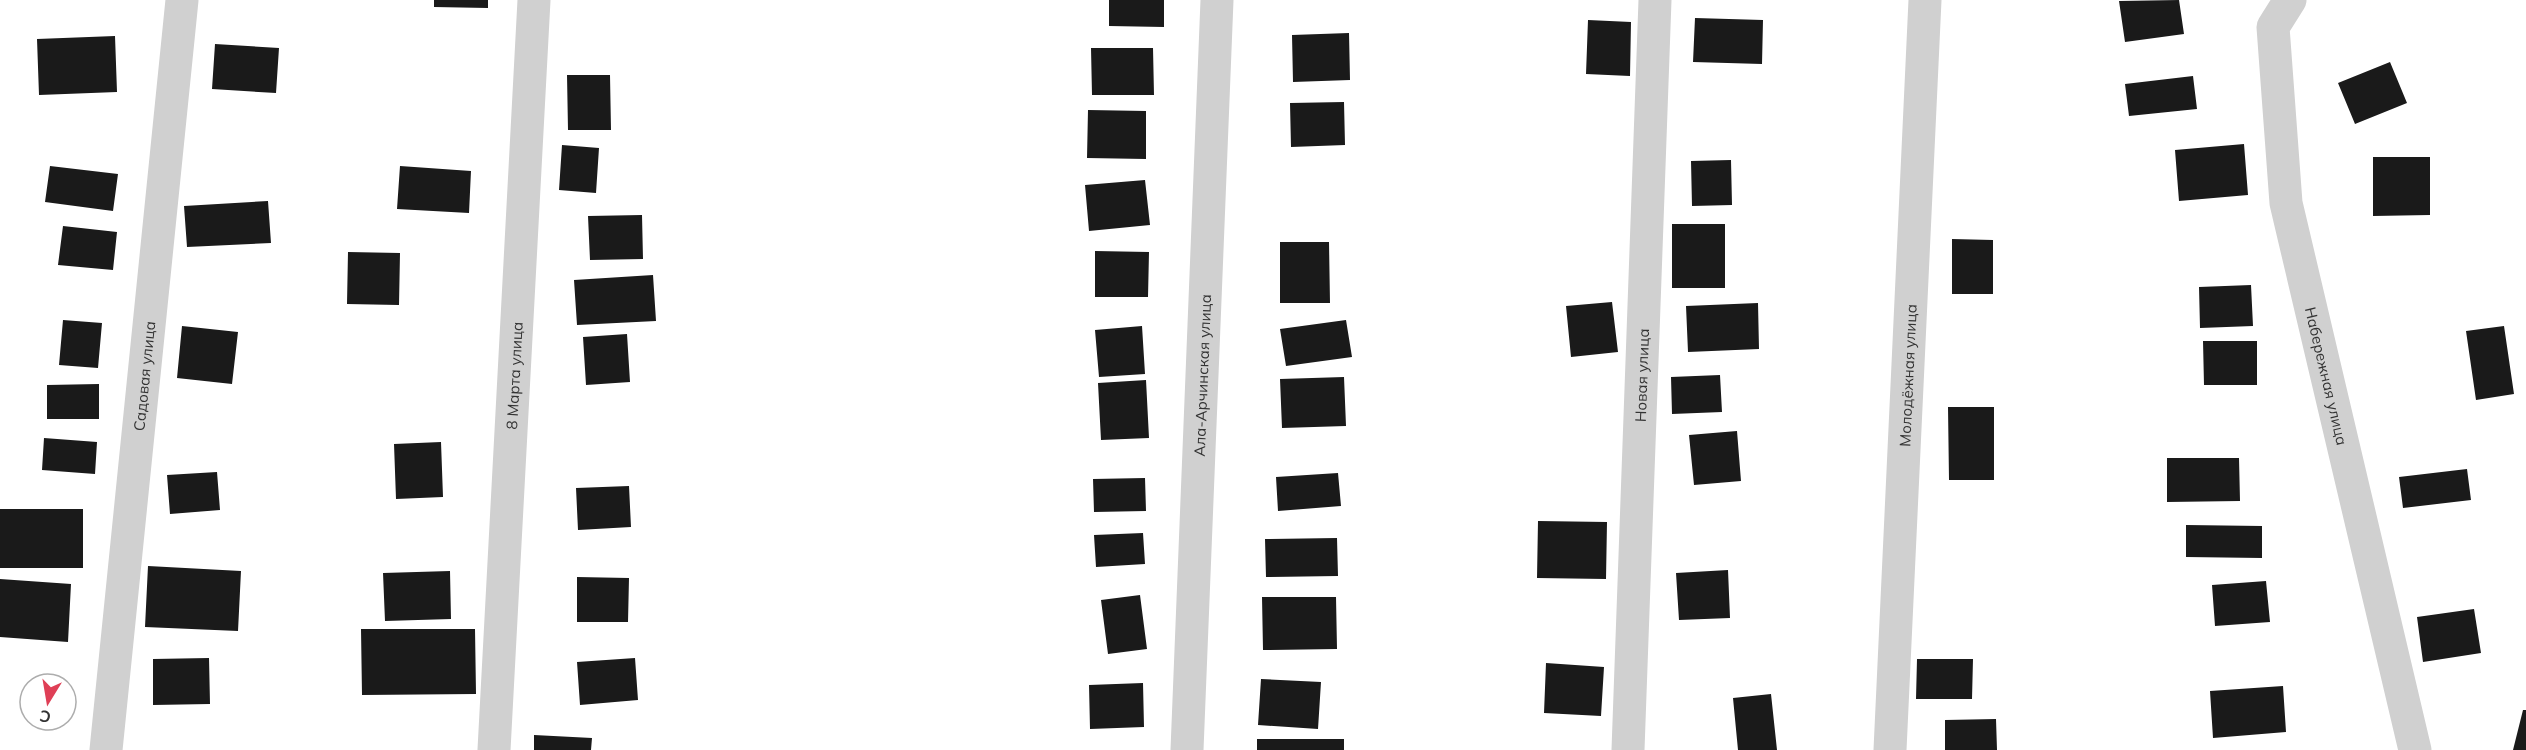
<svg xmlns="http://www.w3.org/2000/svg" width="2526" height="750" font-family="Mulish,sans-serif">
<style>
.building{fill:#1a1a1a}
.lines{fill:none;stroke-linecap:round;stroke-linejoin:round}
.minor{stroke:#d0d0d0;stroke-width:33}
.labels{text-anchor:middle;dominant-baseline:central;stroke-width:6;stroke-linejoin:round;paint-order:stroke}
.street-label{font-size:15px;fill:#333;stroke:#fff}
</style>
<rect width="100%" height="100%" fill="#fff"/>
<path class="building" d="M 434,0 L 488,0 L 488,8 L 434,7 Z
M 1109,0 L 1164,0 L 1164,27 L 1109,26 Z
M 2179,0 L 2184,34 L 2125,42 L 2119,1 Z
M 1695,18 L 1763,20 L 1762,64 L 1693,62 Z
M 1588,20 L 1631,22 L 1630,76 L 1586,74 Z
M 1349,33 L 1350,80 L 1293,82 L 1292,35 Z
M 115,36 L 117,92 L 39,95 L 37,39 Z
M 215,44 L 279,48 L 276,93 L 212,89 Z
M 1091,48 L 1153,48 L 1154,95 L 1092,95 Z
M 2390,62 L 2407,103 L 2355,124 L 2338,83 Z
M 567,75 L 610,75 L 611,130 L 568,130 Z
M 2193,76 L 2197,109 L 2129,116 L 2125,84 Z
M 1344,102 L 1345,145 L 1291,147 L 1290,103 Z
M 1088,110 L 1146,111 L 1146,159 L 1087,158 Z
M 2244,144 L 2248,195 L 2179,201 L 2175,150 Z
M 562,145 L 599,148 L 596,193 L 559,190 Z
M 2373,157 L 2430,157 L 2430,215 L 2373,216 Z
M 1731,160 L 1732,205 L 1692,206 L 1691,161 Z
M 50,166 L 118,174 L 113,211 L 45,202 Z
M 400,166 L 471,171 L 469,213 L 397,209 Z
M 1145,180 L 1150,225 L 1089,231 L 1085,185 Z
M 268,201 L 271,243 L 187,247 L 184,206 Z
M 642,215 L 643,259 L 590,260 L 588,216 Z
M 1672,224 L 1725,224 L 1725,288 L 1672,288 Z
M 63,226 L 117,232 L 113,270 L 58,265 Z
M 1952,239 L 1993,240 L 1993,294 L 1952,294 Z
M 1280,242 L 1329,242 L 1330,303 L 1280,303 Z
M 1095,251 L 1149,252 L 1148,297 L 1095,297 Z
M 348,252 L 400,253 L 399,305 L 347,304 Z
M 653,275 L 656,321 L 577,325 L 574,280 Z
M 2251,285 L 2253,326 L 2200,328 L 2199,287 Z
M 1612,302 L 1618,352 L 1571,357 L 1566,306 Z
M 1758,303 L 1759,349 L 1688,352 L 1686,306 Z
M 63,320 L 102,323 L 98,368 L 59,365 Z
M 1346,320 L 1352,357 L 1286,366 L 1280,329 Z
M 182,326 L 238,332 L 232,384 L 177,378 Z
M 1142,326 L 1145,374 L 1099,377 L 1095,330 Z
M 2504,326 L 2514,394 L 2476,400 L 2466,331 Z
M 627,334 L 630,382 L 586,385 L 583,337 Z
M 2203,341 L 2257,341 L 2257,385 L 2204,385 Z
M 1720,375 L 1722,412 L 1672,414 L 1671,377 Z
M 1344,377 L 1346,426 L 1282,428 L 1280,379 Z
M 1146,380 L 1149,438 L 1101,440 L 1098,383 Z
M 99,384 L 99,419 L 47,419 L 47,385 Z
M 1948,407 L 1994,407 L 1994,480 L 1949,480 Z
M 1737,431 L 1741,481 L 1694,485 L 1689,435 Z
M 44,438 L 97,442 L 95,474 L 42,470 Z
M 441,442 L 443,497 L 396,499 L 394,444 Z
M 2167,458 L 2239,458 L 2240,501 L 2167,502 Z
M 2467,469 L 2471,500 L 2403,508 L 2399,477 Z
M 217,472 L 220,510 L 170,514 L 167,475 Z
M 1338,473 L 1341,506 L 1278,511 L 1276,477 Z
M 1145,478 L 1146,511 L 1094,512 L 1093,479 Z
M 629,486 L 631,527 L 578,530 L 576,488 Z
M 0,509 L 83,509 L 83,568 L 0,568 Z
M 1538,521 L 1607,522 L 1606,579 L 1537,578 Z
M 2186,525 L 2262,526 L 2262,558 L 2186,557 Z
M 1143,533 L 1145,564 L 1096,567 L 1094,535 Z
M 1337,538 L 1338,576 L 1266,577 L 1265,539 Z
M 148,566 L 241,571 L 238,631 L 145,627 Z
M 1728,570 L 1730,618 L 1679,620 L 1676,573 Z
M 450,571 L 451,619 L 385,621 L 383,573 Z
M 577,577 L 629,578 L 628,622 L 577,622 Z
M 0,579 L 71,584 L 68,642 L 0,637 Z
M 2266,581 L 2270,622 L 2215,626 L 2212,585 Z
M 1140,595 L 1147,649 L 1108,654 L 1101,600 Z
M 1262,597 L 1336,597 L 1337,649 L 1263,650 Z
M 2474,609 L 2481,653 L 2423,662 L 2417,617 Z
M 361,629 L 475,629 L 476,694 L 362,695 Z
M 209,658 L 210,704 L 153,705 L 153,659 Z
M 635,658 L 638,700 L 580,705 L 577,662 Z
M 1917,659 L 1973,659 L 1972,699 L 1916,699 Z
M 1546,663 L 1604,667 L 1601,716 L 1544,713 Z
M 1261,679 L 1321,682 L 1318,729 L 1258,725 Z
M 1143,683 L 1144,727 L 1090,729 L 1089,685 Z
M 2283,686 L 2286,732 L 2213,738 L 2210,691 Z
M 1771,694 L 1777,750 L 1738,750 L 1733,698 Z
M 2523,710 L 2526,710 L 2526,750 L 2513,750 Z
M 1996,719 L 1997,750 L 1945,750 L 1945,720 Z
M 534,735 L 592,738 L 591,750 L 534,750 Z
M 1257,739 L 1344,739 L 1344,750 L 1257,750 Z"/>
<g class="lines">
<g class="minor">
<path id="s1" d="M 2290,0 L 2273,27 L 2286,203 L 2415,750"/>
<path id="s2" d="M 106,750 L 182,0"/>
<path id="s3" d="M 494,750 L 534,0"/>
<path id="s4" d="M 1187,750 L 1217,0"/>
<path id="s5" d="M 1628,750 L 1655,0"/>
<path id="s6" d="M 1890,750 L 1925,0"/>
</g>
</g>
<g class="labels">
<g class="street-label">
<text stroke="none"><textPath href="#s2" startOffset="376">Садовая улица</textPath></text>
<text stroke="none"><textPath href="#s3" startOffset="375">8 Марта улица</textPath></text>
<text stroke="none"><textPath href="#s4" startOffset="375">Ала-Арчинская улица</textPath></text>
<text stroke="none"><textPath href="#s5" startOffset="375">Новая улица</textPath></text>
<text stroke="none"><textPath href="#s6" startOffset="375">Молодёжная улица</textPath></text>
<text stroke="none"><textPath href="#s1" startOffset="386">Набережная улица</textPath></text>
</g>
</g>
<g transform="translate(48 702) rotate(191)"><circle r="28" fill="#ffffff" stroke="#adadad" stroke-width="1.5"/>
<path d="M0-4.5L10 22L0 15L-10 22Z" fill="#df3f56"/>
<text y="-9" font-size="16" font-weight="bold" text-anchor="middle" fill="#333333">С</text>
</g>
</svg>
